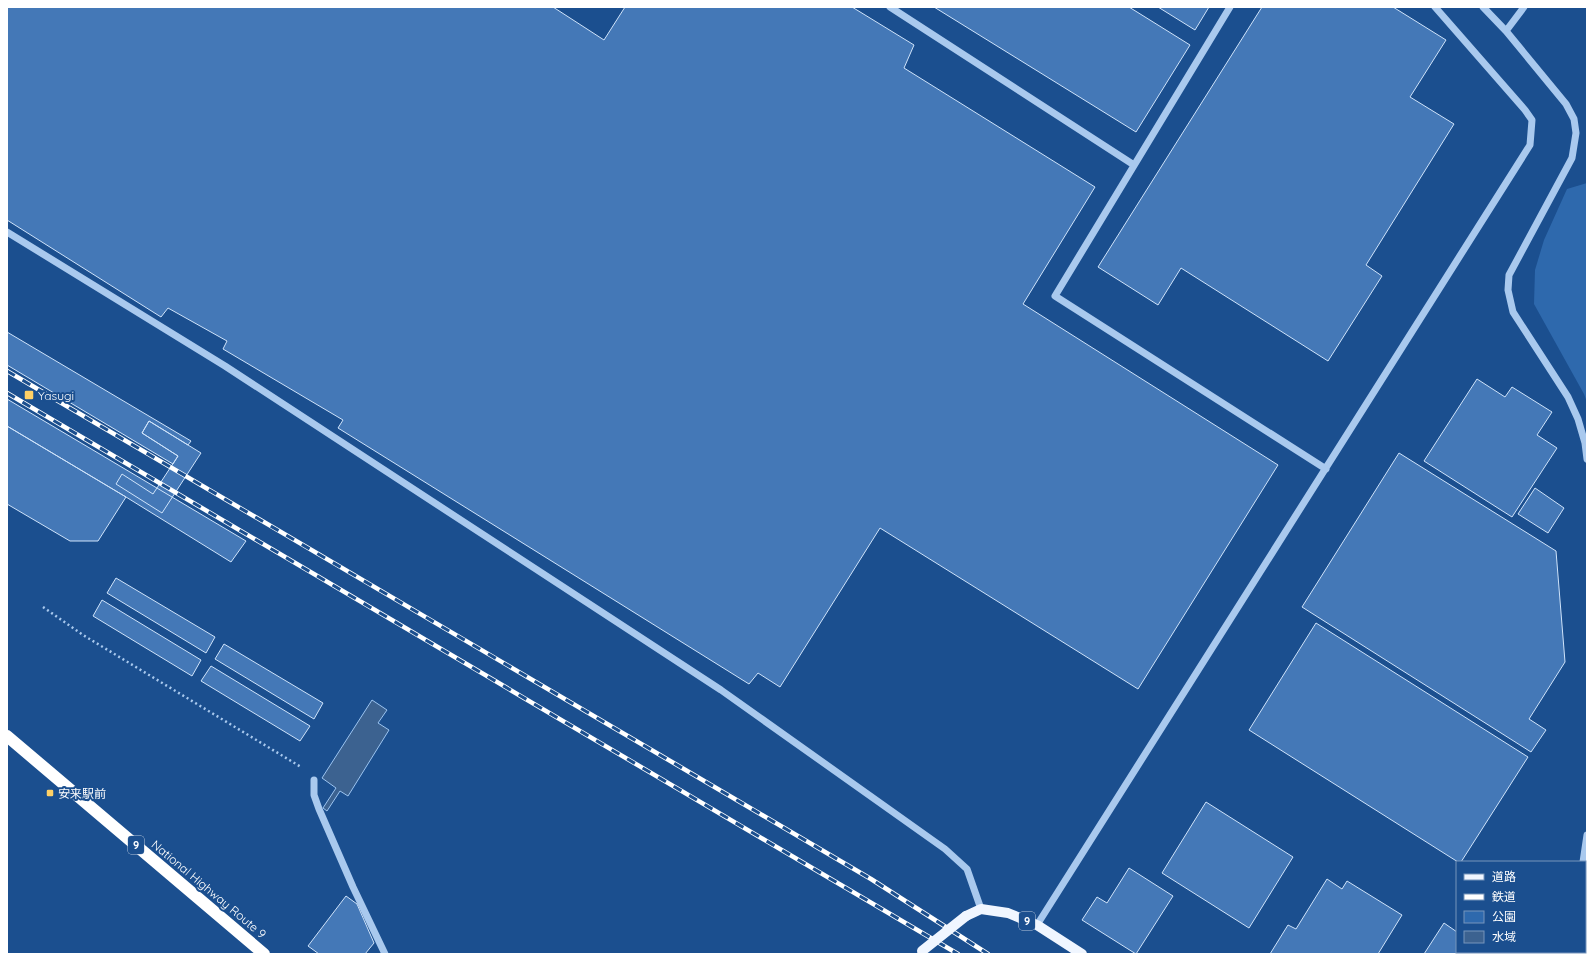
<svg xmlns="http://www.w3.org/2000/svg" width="1594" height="961" font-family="Quicksand,'Noto Sans JP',sans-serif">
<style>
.green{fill:#2e69ad}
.water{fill:#3c6290;stroke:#9cc4f0}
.building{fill:#4478b7;stroke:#cfe3fa}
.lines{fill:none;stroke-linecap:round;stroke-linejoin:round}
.path{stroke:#a9c9ee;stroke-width:2.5;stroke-dasharray:2 3;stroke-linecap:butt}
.minor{stroke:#a9c9ee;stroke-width:7}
.major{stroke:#f0f6ff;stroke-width:10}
.highway{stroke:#fff;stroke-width:12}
.rail-casing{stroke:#fff;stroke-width:4.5}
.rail{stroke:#1b4f8f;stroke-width:3;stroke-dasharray:9;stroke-linecap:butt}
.major-bridge{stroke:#f0f6ff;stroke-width:10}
.poi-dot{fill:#ffd166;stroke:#1b4f8f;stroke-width:1.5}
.labels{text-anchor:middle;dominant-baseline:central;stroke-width:4;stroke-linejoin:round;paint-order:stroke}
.shield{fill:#1b4f8f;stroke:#bbcadd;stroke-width:1}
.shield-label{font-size:11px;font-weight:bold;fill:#fff}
.poi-label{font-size:12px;fill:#fff;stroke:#1b4f8f;text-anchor:start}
.street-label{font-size:12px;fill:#fff;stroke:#1b4f8f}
</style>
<rect width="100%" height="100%" fill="#1b4f8f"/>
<path class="green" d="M 1587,183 L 1587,402 L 1584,394 L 1534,304 L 1535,270 L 1544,240 L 1567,189 Z"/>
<path class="water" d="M 372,700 L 387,710 L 378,723 L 389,730 L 348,796 L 340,791 L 327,811 L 323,808 L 336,788 L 322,778 Z"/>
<path class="building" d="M 7,7 L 553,7 L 604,40 L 625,7 L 852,7 L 914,45 L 904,68 L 1095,187 L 1023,304 L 1278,465 L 1138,689 L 880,528 L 780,687 L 758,673 L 749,684 L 338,428 L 343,420 L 223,349 L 227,341 L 168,308 L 161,317 L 7,220 Z
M 934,7 L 1129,7 L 1190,45 L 1136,132 Z
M 1158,7 L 1209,7 L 1195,30 Z
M 1262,7 L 1393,7 L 1446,40 L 1410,97 L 1454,124 L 1366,265 L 1382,276 L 1328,361 L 1181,268 L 1158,305 L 1098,267 Z
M 7,332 L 191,441 L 188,445 L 149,421 L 142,433 L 178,456 L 173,464 L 7,365 Z
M 1477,379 L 1505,397 L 1512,387 L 1552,412 L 1537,435 L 1557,448 L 1512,517 L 1424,461 Z
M 7,399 L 98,453 L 246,541 L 231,562 L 126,497 L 7,426 Z
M 149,421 L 201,453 L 162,513 L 116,484 L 122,474 L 153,494 L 178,456 L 142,433 Z
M 7,426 L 126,497 L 98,541 L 70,541 L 7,504 Z
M 1399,453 L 1556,551 L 1565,662 L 1529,719 L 1546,730 L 1531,752 L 1302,607 Z
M 1535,488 L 1564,508 L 1548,533 L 1518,514 Z
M 116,578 L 215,637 L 206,653 L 107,593 Z
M 102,600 L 201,660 L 192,676 L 93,616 Z
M 1316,623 L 1528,757 L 1461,862 L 1458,862 L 1249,730 Z
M 224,644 L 323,703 L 314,719 L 215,659 Z
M 211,666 L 310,726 L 300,741 L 201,681 Z
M 1206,802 L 1293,857 L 1249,928 L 1162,873 Z
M 1129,868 L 1173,896 L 1136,954 L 1082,920 L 1097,897 L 1107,903 Z
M 1327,879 L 1342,889 L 1347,881 L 1402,915 L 1378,954 L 1270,954 L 1288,925 L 1296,929 Z
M 346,896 L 357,904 L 374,943 L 365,954 L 319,954 L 308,946 Z
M 1444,923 L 1457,932 L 1457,952 L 1487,952 L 1490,954 L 1424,954 Z"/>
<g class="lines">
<path class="path" d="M 43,607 L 83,635 L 301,767"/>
<path class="minor" d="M 890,7 L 1134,165
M 1230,7 L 1055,296 L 1326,469
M 1483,7 L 1506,31
M 1524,7 L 1506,31 L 1566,104 L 1574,119 L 1576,133 L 1572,158 L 1509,275 L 1508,290 L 1513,312 L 1568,397 L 1578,419 L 1585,443 L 1587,459
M 7,232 L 225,366 L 721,690 L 945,849 L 967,869 L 981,909
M 314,780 L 314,795 L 319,809 L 353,887 L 385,954
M 1583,862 L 1587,835
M 1037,925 L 1530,145 L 1532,120 L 1525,110 L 1435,7
M 1568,954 L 1568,952"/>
<path class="major" d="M 966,916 L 981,909 L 1008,913 L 1037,925 L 1082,954"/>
<path class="highway" d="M 7,736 L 264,954"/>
<g class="rail-casing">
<path id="rail" d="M 7,371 L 871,879 L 988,954
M 7,393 L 958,954"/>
</g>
<use href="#rail" class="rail"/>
<path class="major-bridge" d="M 922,951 L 966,916"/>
</g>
<g class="poi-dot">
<rect x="24" y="390" width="10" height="10" rx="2"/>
<rect x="46" y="789" width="8" height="8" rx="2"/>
</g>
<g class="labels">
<g class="shield">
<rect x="128" y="836" width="16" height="18" rx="3"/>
<rect x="1019" y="912" width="16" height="18" rx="3"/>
</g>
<g class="shield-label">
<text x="136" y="845">9</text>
<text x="1027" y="921">9</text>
</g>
<g class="poi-label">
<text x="38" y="395">Yasugi</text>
<text x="58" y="793">安来駅前</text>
</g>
<g class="street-label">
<text transform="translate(209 889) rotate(40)">National Highway Route 9</text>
</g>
</g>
<rect width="1594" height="961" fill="none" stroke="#ffffff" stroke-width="16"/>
<rect x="1456" y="861" width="130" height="92" fill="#1b4f8f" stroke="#7695bc"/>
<rect x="1464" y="874" width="20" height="6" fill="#f0f6ff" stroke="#7695bc"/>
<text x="1492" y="881" font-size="12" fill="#ffffff">道路</text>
<rect x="1464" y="894" width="20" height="6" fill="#ffffff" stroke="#7695bc"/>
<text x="1492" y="901" font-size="12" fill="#ffffff">鉄道</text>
<rect x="1464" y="911" width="20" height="12" fill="#2e69ad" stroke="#7695bc"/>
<text x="1492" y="921" font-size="12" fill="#ffffff">公園</text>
<rect x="1464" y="931" width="20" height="12" fill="#3c6290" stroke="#7695bc"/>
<text x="1492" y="941" font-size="12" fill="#ffffff">水域</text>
</svg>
